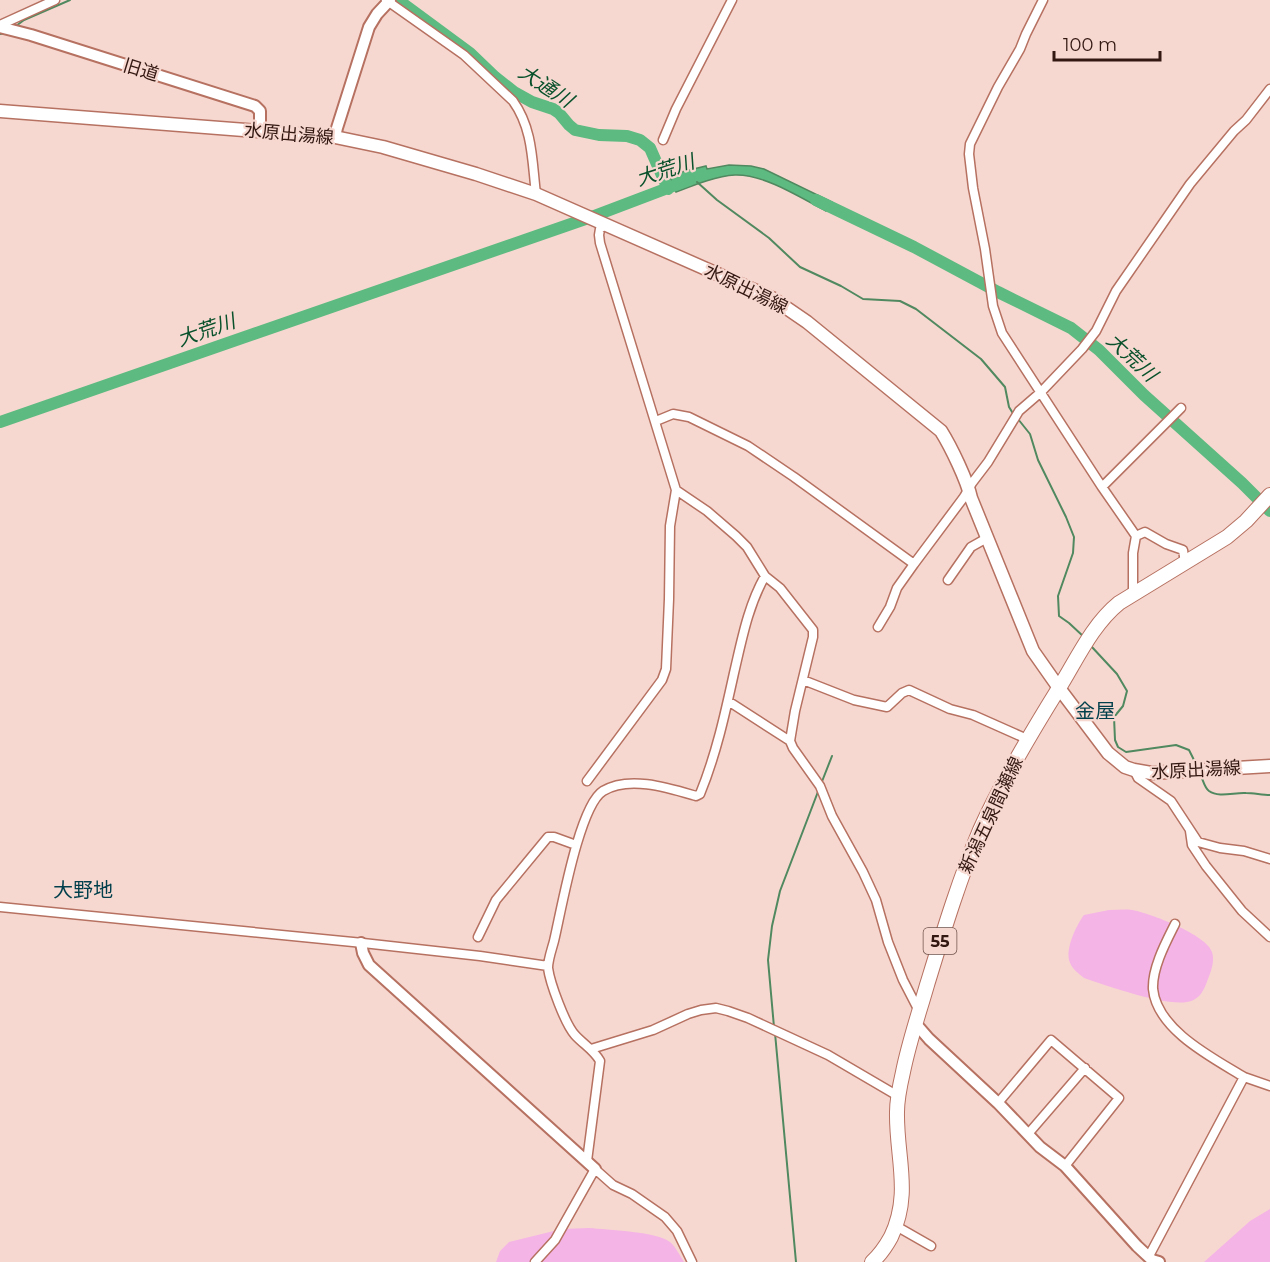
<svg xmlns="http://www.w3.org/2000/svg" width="1270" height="1262" font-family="Montserrat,'Noto Sans JP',sans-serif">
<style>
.green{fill:#f4b4e6}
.water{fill:#5dba80;stroke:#50895f;stroke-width:1.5}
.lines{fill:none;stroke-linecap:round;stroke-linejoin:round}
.stream{stroke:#50895f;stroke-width:2}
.river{stroke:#5dba80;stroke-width:12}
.minor-casing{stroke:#b67161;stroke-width:11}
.tertiary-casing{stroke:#b67161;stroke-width:14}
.secondary-casing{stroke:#b67161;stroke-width:15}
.primary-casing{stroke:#b67161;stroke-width:16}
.minor{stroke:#fff;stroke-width:8}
.tertiary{stroke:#fff;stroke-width:10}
.secondary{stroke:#fff;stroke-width:12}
.primary{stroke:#fff;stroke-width:14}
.labels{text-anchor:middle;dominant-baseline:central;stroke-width:4.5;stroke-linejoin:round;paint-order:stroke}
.shield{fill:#f7d8d0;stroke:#6e524b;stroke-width:1.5}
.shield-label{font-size:16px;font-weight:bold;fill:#331812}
.street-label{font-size:18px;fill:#331812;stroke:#f7d8d0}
.water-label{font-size:20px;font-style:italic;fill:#08512b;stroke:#f7d8d0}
.neighbourhood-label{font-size:20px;fill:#003f4b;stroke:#f7d8d0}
</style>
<rect width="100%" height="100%" fill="#f7d8d0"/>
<path class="green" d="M 1109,910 C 1117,910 1125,909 1132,910 C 1150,913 1207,935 1212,952 C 1215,961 1211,971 1208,979 C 1204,990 1200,1000 1187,1002 C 1164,1006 1108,986 1084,978 C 1078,973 1071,968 1069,960 C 1066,947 1077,924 1084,915 Z
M 1270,1209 L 1270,1262 L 1204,1262 L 1250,1221 Z
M 589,1228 C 608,1230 655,1231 670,1242 C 676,1247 680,1256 684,1262 L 496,1262 L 500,1251 L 509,1242 L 562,1229 Z"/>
<path class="water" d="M 729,165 L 751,166 L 764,169 L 832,202 L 826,211 C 801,198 764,174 735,175 C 716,176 694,185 676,192 L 669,175 L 706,166 L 707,169 Z"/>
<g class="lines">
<path class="stream" d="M 16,26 L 24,20 L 70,0
M 0,34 L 6,33
M 697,182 L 717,200 L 769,238 L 800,267 L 841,286 L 863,299 L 900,301 L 916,309 L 981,359 L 1005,387 L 1009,407 L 1014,415
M 1018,419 L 1030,434 L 1038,460 L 1066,517 L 1074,537 L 1073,553 L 1058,596 L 1059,616 L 1069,623 L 1084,637
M 1091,646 L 1117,674 L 1127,691 L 1123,706 L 1114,717 L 1115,740 L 1118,747 L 1126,752 L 1176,745 L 1189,750 L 1197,766
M 1200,774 C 1203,779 1204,787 1209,791 C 1219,798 1235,792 1246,793 C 1254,793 1262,795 1270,795
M 821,784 L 832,756
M 774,1027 L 768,960 L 772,926 L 780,891 L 819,789
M 775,1033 L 796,1262"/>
<path class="river" d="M 398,0 L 470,53 L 495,77 L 514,92 L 532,102 L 553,109 L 559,113 L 569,125 L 575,130 L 599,135 L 627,136 L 640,140 L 650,148 L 668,189
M 816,200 L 914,247 L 998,292 L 1071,328 L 1099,350 L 1144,395 L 1242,483 L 1270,511
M 0,422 L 594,216 L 689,180"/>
<g class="minor-casing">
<path id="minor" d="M 386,0 L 464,55 L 513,101 C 533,129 532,161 536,194
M 1043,0 L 1026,34 L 1020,49 L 998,87 L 970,144 L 969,154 L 973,188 L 985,249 L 993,306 L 1002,333 L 1102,487 L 1136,536 L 1133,553 L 1133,595
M 0,25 L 55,0
M 663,140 L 676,109 L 732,0
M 656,421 L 673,414 L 689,417 L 748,446 L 794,477 L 914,564 L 964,497 L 972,483 L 988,462 L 1019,411 L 1041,392 L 1082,349 L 1096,331 L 1116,291 L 1190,184 L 1234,131 L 1246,120 L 1270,89
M 1102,487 L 1181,408
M 676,490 L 707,511 L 736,536 L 747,547 L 765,576 L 780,588 L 813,630 L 813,637 L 795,711 L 790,741
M 1136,536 L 1145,532 L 1166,544 L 1183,550 L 1185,563
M 948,580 L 971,547 L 987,538
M 878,627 L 890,607 L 897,588 L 914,564
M 803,680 L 854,700 L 887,707 L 902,693 L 909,690 L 950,709 L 973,715 L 1027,739
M 728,701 L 790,741 L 793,748 L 820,786 L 832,816 L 863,872 L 876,900 L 888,942 L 903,980 L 919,1011
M 1134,770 L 1138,778 L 1171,801 L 1198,842 L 1220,848 L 1244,851 L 1270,859
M 587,781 L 662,680 L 666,669 L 669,599 L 670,526 L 676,490 L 600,243 L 599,235 L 600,229 L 605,225
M 1190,831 L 1192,845 L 1206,866 L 1242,911 L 1270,937
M 0,907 L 363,943 L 480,956 L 548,966
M 1175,924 C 1166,942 1152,968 1153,989 C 1157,1030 1213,1058 1244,1077
M 478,937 L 496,900 L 548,837 L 554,837 L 576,845
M 591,1049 L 653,1030 L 688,1014 L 701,1010 L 716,1008 L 728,1011 L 748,1018 L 828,1055 L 898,1096
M 998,1103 L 1051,1040 L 1119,1098 L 1065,1166
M 1028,1134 L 1085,1068
M 587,1161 L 600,1061 C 594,1050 583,1044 575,1035 C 565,1024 550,983 548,968 C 548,959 552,949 554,941 C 561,912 579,806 603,791 C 629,775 669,788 696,796 L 700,794 C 716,755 725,714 734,673 C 742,639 748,606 765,576
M 896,1226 L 931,1246
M 1149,1256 L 1244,1077 L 1270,1086
M 535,1262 L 555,1240 L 595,1169 L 613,1185 L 632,1194 L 665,1217 L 677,1231 L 692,1262"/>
</g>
<g class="tertiary-casing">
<path id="tertiary" d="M 0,27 L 31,35 L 255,106 L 260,111 L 260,130
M 335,137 L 337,128 L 369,27 L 377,14 L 390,0
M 361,943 L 363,953 L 369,965 L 595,1169
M 916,1024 L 929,1039 L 998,1103 L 1040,1147 L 1065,1166 L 1137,1246 L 1152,1260 L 1159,1262"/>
</g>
<g class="secondary-casing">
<path id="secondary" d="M 0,111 L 335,137 L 383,147 L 476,174 L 536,194 L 772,298 L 807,322 L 941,431 C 951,447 967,480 971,498 L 1033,651 L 1059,688 L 1108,753 L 1125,767 L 1134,770 L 1151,773 L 1270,766"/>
</g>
<g class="primary-casing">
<path id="primary" d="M 872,1262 C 880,1255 886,1246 891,1237 C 912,1193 896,1157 897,1112 C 897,1098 900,1085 903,1072 C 909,1042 919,1013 927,985 C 943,933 959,880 980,830 C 1002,781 1031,733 1059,688 C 1077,659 1092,625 1119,603 L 1227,537 L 1246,521 L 1270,495"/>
</g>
<use href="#minor" class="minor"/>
<use href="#tertiary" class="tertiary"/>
<use href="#secondary" class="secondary"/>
<use href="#primary" class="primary"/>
</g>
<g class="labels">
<rect class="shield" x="923.5" y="928" width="33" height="26" rx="4.5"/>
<g class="shield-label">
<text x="940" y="941">55</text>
</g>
<g class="street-label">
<text transform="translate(141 70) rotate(17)">旧道</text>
<text transform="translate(289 134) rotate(5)">水原出湯線</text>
<text transform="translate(746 289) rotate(26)">水原出湯線</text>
<text transform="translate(1196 770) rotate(-3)">水原出湯線</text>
<text transform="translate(991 815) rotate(-65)">新潟五泉間瀬線</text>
</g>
<g class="water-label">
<text transform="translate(546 86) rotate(33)">大通川</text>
<text transform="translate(665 170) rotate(-18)">大荒川</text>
<text transform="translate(206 330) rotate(-19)">大荒川</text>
<text transform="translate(1132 357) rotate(43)">大荒川</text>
</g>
<g class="neighbourhood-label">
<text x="1095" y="711">金屋</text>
<text x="83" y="890">大野地</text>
</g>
</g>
<path d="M1054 51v9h106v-9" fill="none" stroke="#331812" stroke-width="3"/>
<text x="1063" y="51" font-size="18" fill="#331812" stroke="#f7d8d0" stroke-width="4.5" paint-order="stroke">100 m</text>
</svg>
